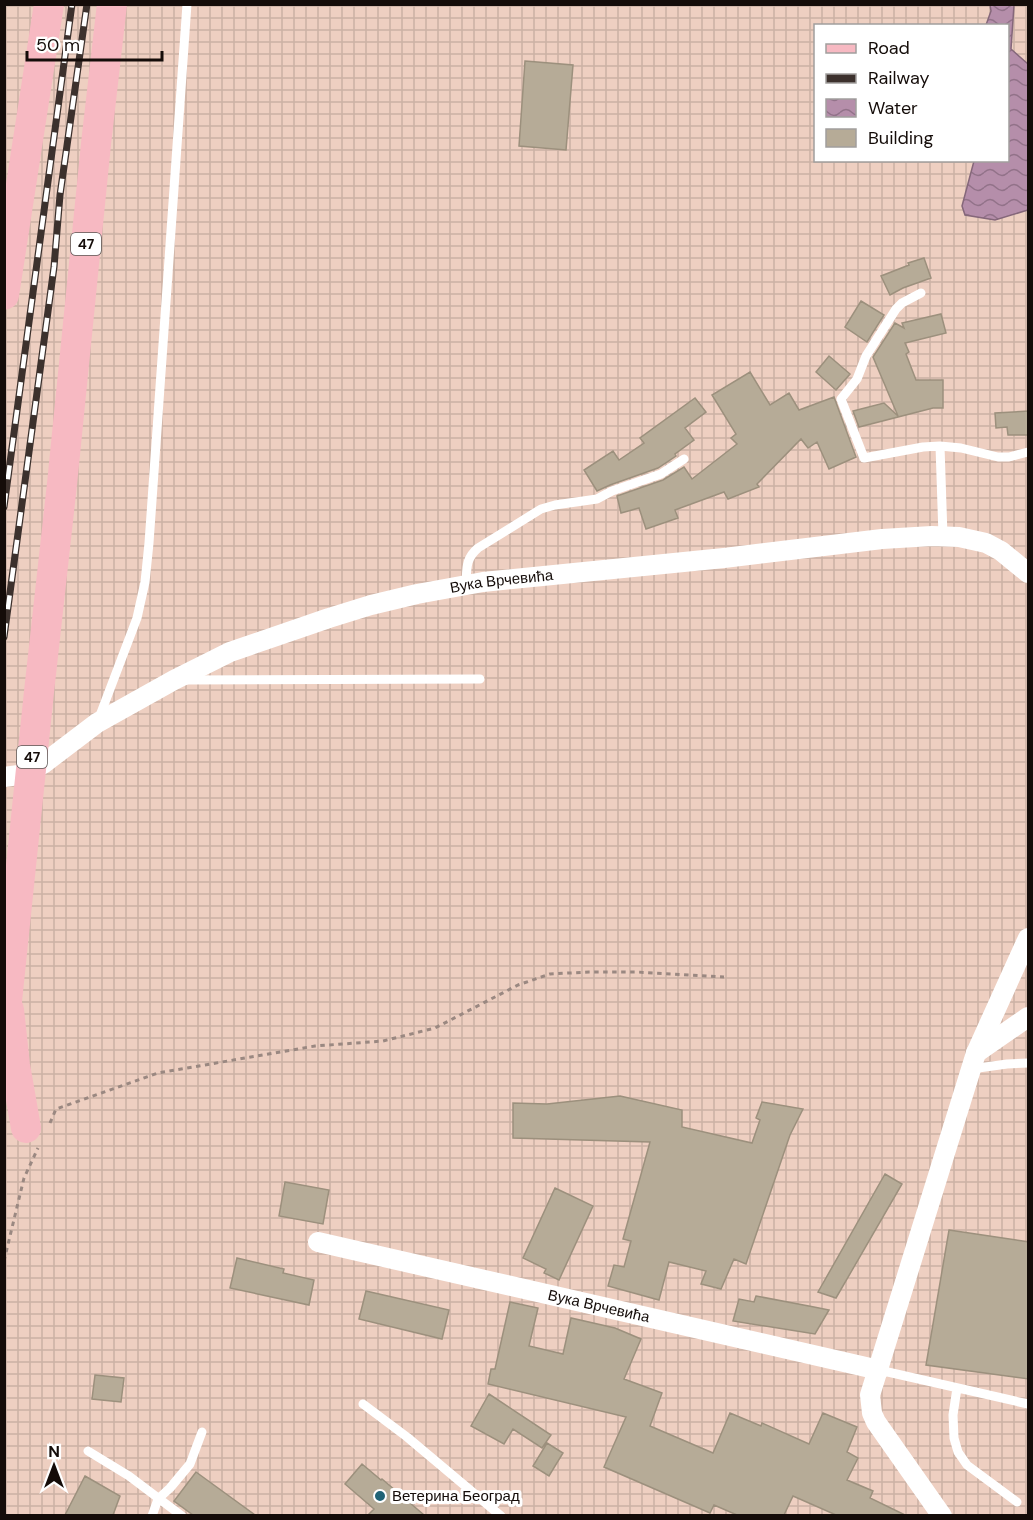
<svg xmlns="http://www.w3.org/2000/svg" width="1033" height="1520" font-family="'DM Sans',sans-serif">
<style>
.industrial{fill:url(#industrial-grid)}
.water{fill:url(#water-waves);stroke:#85677a;stroke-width:1.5}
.building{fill:#b6ab97;stroke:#9c907d;stroke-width:1.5}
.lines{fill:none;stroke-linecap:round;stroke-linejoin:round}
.path{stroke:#9a8881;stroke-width:3;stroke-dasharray:4.5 4.5;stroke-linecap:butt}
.service{stroke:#fff;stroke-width:9}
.minor{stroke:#fff;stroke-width:20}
.primary{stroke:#f7b9c2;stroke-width:30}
.rail-casing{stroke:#3c312d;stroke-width:7}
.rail{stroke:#fff;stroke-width:4.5;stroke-dasharray:14;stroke-linecap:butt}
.poi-dot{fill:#206376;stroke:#fff;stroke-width:2}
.labels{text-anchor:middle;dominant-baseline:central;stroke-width:6;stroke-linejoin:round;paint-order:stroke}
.shield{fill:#fff;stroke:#5a5553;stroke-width:1.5}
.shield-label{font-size:14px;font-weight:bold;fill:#140c09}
.street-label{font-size:15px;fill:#140c09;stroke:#fff}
.poi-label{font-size:15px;fill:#140c09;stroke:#fff;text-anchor:start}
</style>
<defs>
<pattern id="industrial-grid" width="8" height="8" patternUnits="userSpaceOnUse" patternTransform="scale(1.5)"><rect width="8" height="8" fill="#eecfc1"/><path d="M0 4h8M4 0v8" fill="none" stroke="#cbb1a4"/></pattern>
<pattern id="water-waves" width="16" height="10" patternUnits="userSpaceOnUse" patternTransform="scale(1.5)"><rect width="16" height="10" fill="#b58eaa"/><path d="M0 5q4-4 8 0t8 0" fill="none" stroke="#927289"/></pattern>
</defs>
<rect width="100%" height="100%" fill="#f5ddd3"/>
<path class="industrial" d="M 5,5 L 990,5 L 991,11 L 986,25 L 816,26 L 816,160 L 974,161 L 962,205 L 995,220 L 1028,210 L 1028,1515 L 5,1516 Z
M 1014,5 L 1028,5 L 1028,64 L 1011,49 Z"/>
<path class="water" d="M 990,5 L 1014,5 L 1011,49 L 1028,64 L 1028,210 L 995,220 L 965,215 L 962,206 L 974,161 L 1008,160 L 1008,26 L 986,25 L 991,11 Z"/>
<path class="building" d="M 525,61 L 573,65 L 566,150 L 519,146 Z
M 924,258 L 931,278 L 903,288 L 890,295 L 881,276 L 909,265 L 908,263 Z
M 861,301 L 884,315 L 867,342 L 845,327 Z
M 941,314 L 946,333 L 905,343 L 909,352 L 906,354 L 916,380 L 943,380 L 943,408 L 933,408 L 859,427 L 853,411 L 884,403 L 898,416 L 873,357 L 895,323 L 904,328 L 902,323 Z
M 829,356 L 850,374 L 836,390 L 816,372 Z
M 750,372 L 770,405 L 789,393 L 799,410 L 834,397 L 856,457 L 829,469 L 817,442 L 808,448 L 801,439 L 757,484 L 759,487 L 728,499 L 724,492 L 675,510 L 678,518 L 646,529 L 639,508 L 621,513 L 617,496 L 663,480 L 684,467 L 692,479 L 737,444 L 731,438 L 736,434 L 712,395 Z
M 695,398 L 706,412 L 685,428 L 694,440 L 675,454 L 676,456 L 658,468 L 610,485 L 597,491 L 584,470 L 613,451 L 619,460 L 644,443 L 640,438 Z
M 1029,411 L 1029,435 L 1008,435 L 1007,427 L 996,428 L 995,413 Z
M 620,1096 L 682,1110 L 682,1127 L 752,1143 L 760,1120 L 756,1118 L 762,1102 L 803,1109 L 790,1135 L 746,1264 L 734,1259 L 721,1289 L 701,1284 L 706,1271 L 669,1262 L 659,1300 L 608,1286 L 614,1265 L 624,1267 L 631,1241 L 623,1239 L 650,1142 L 513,1138 L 513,1103 L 547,1104 Z
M 885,1174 L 902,1184 L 836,1298 L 818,1292 Z
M 285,1182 L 329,1190 L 323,1224 L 279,1216 Z
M 555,1188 L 593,1206 L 559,1280 L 544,1273 L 546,1269 L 523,1258 Z
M 949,1230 L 1029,1242 L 1029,1379 L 926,1365 Z
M 237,1258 L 284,1269 L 283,1273 L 314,1280 L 309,1305 L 230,1288 Z
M 366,1291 L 449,1310 L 442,1339 L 359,1319 Z
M 756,1296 L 814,1307 L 829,1310 L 815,1334 L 733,1321 L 739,1299 L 754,1302 Z
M 510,1302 L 538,1308 L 529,1346 L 563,1354 L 571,1318 L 615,1328 L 641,1339 L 624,1379 L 662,1393 L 650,1426 L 713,1453 L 730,1413 L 761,1426 L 762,1423 L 809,1444 L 823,1413 L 857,1427 L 847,1452 L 858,1458 L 847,1480 L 873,1491 L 870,1498 L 905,1515 L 836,1515 L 793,1496 L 784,1515 L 737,1515 L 714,1505 L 710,1513 L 604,1467 L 626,1417 L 488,1384 L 491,1369 L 495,1369 Z
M 95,1375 L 124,1378 L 121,1402 L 92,1399 Z
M 489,1394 L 551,1435 L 542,1448 L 513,1429 L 504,1444 L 471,1426 Z
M 547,1443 L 563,1453 L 549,1476 L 533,1466 Z
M 362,1464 L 381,1480 L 382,1479 L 424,1515 L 368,1515 L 374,1509 L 345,1484 Z
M 196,1472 L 255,1515 L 193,1515 L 174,1501 Z
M 85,1476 L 120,1496 L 113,1515 L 65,1515 Z"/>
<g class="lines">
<path class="path" d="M 50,1123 L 56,1109 L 158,1073 L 315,1046 L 383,1041 L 435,1028 L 518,985 L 550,974 L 589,972 L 637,972 L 724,977
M 4,1261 L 24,1178 L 38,1148"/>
<path class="service" d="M 921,293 L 902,303 L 896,309 L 866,356 L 857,379 L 841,399 L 864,458 L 923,447 L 940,446 L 961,448 L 998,457 L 1009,457 L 1028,452
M 940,446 L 943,536
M 466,585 C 467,569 465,559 478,548 L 541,509 L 555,505 L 597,499 L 612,491 L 661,474 L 684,459
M 186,680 L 480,679
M 99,718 L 137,618 L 145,582 L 149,543 L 187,4
M 971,1069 L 1007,1064 L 1028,1063
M 879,1370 L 1028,1404
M 957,1388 L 953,1415 L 954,1438 L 958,1452 L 967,1465 L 1017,1502
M 363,1404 L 407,1437 L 501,1516
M 88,1451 L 129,1476 L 182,1516
M 152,1516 L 158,1499 L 170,1488 L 190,1464 L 202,1432"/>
<g class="minor">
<path id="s1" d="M 4,777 L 26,774 L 43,764 L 97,723 L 174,680 L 230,652 L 329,618 L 371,605 L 417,594 L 483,582 L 724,558 L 882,539 L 932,536 L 959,537 L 986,543 L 1001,551 L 1028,573"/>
<path d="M 976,1053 L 1028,1017"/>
<path id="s2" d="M 318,1242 L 879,1370"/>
<path d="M 942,1516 L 876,1422 L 872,1413 L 870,1395 L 976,1053 L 1028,938"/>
</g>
<path class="primary" d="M 4,295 L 49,4
M 9,1010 L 15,1065 L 26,1128
M 4,1030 L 39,692 L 62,484 L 96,144 L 112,4"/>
<g class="rail-casing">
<path id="rail" d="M 4,507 L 72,4
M 4,637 L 54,267 L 60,195 L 87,4"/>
</g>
<use href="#rail" class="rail"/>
</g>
<circle class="poi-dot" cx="380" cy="1496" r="6"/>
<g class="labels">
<g class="shield">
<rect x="71" y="233" width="30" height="22" rx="4.5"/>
<rect x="17" y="746" width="30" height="22" rx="4.5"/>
</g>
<g class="shield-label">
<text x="86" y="244">47</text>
<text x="32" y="757">47</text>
</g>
<g class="street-label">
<text stroke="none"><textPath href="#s1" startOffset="542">Вука Врчевића</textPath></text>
<text stroke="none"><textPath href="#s2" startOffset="288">Вука Врчевића</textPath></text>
</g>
<g class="poi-label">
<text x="392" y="1496">Ветерина Београд</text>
</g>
</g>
<rect width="1033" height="1520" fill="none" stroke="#140c09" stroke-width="12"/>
<rect x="814" y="24" width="195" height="138" fill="#ffffff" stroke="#a19e9d" stroke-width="1.5"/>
<rect x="826" y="44" width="30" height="9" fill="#f7b9c2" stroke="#a19e9d" stroke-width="1.5"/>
<text x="868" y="54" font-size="18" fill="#140c09">Road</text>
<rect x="826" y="74" width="30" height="9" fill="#3c312d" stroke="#a19e9d" stroke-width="1.5"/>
<text x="868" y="84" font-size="18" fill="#140c09">Railway</text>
<rect x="826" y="99" width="30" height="18" fill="url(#water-waves)" stroke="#a19e9d" stroke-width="1.5"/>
<text x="868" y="114" font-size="18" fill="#140c09">Water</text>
<rect x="826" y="129" width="30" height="18" fill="#b6ab97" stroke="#a19e9d" stroke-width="1.5"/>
<text x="868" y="144" font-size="18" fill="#140c09">Building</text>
<g transform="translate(54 1466)" stroke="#ffffff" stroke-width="4.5" paint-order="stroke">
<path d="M0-4.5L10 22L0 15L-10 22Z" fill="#140c09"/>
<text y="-9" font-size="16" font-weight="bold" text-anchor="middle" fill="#140c09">N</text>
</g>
<path d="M27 51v9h135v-9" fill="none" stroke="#140c09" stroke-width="3"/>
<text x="36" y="51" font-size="18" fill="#140c09" stroke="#ffffff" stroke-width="4.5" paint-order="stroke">50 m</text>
</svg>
